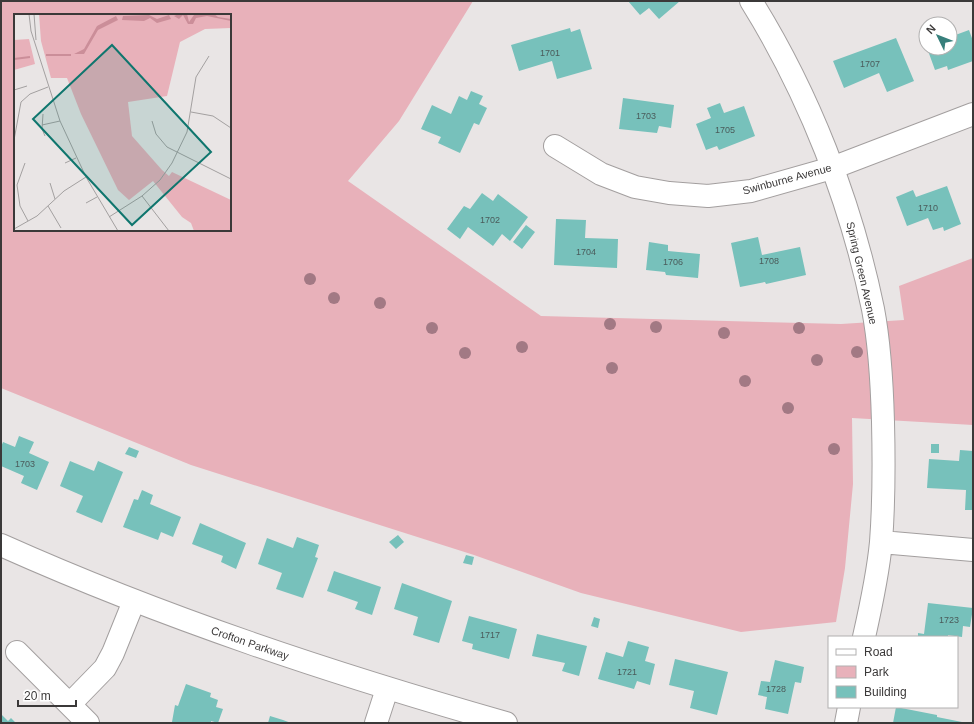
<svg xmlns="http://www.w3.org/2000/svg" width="974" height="724" font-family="Helvetica,sans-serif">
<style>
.green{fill:#e8b1ba;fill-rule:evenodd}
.building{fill:#77c1bb}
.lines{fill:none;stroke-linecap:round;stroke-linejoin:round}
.street-casing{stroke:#a39f9f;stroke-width:24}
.secondary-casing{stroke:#a39f9f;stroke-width:24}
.street{stroke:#fff;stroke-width:22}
.secondary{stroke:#fff;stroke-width:22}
.tree{fill:#a27984}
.labels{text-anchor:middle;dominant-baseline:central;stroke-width:3.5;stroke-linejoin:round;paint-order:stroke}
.number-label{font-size:9px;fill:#4a5b5a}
.street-label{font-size:11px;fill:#3b3939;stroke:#fff}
.inset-river{fill:none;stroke:#cb8e99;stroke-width:2}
.inset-road{fill:none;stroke:#a3a0a0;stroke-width:1}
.view{fill:#0f766e;fill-opacity:0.15;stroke:#0f766e;stroke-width:2}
.inset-edge{fill:none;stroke:#3b3939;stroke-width:2}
</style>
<rect width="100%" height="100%" fill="#e9e5e5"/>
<path class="green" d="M 1,1 L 473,1 L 399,121 L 348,181 L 541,316 L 841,324 L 904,320 L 899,286 L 973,258 L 973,425 L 852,418 L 853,484 L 845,568 L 836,622 L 741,632 L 581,593 L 474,555 L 191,465 L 1,388 ZM 15,15 L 230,15 L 230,230 L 15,230 Z"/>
<path class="building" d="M 628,1 L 680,1 L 659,19 L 649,8 L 640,15 Z
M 570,28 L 571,32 L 580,29 L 592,69 L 557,79 L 552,61 L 519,71 L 511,45 Z
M 969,30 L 973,41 L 973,61 L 948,70 L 947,66 L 935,70 L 927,48 L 950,48 L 950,37 Z
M 896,38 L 914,81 L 887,92 L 879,73 L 844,88 L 833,61 Z
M 471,91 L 483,96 L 479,104 L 487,108 L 479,125 L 474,123 L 460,153 L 438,143 L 441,137 L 421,129 L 432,105 L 451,114 L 459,96 L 467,100 Z
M 623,98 L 674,105 L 671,128 L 659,126 L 657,133 L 619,129 Z
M 720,103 L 724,113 L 744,106 L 755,136 L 719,150 L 717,146 L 706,150 L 696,124 L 711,118 L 707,108 Z
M 947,186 L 961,224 L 944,231 L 943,227 L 933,230 L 928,218 L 907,226 L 896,197 L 913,190 L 916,197 Z
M 482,193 L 493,201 L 498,194 L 528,217 L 510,241 L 502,234 L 493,246 L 468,227 L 460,239 L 447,229 L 464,206 L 470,209 Z
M 556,219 L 586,220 L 585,238 L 618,239 L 617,268 L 554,265 Z
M 526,225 L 535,232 L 522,249 L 513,242 Z
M 758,237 L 762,255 L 800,247 L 806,275 L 766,284 L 765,282 L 740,287 L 731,243 Z
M 649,242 L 668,245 L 668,251 L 700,254 L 698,278 L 666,275 L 665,272 L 646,270 Z
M 19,436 L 34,442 L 29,453 L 49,462 L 37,490 L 21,483 L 24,476 L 1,466 L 1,447 L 3,442 L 15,447 Z
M 931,444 L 939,444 L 939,453 L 931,453 Z
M 129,447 L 139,451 L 136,458 L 125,454 Z
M 960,450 L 973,451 L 973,510 L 965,510 L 966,490 L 927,488 L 929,459 L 959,461 Z
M 70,461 L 94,471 L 98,461 L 123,472 L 102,523 L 76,512 L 83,496 L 60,486 Z
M 142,490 L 153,495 L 150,504 L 181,517 L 173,537 L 161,532 L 158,540 L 123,527 L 134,499 L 138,500 Z
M 200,523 L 246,543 L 236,569 L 221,562 L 223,556 L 192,544 Z
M 398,535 L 404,542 L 396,549 L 389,542 Z
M 297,537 L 319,545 L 315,557 L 318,558 L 303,598 L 276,589 L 282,573 L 258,564 L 267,538 L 293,548 Z
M 466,555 L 474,557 L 472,565 L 463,563 Z
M 334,571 L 381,587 L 372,615 L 355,609 L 358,602 L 327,591 Z
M 402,583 L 452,601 L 439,643 L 413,635 L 418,617 L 394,609 Z
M 928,603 L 973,608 L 970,627 L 963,626 L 962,637 L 948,635 L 948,637 L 918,637 L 918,633 L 924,634 Z
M 469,616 L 517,629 L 509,659 L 472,649 L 473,644 L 462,641 Z
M 594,617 L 600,619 L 598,628 L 591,626 Z
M 537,634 L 587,646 L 579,676 L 562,671 L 565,663 L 532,656 Z
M 628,641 L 649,647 L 645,661 L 655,664 L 650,685 L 637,681 L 634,689 L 598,679 L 606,652 L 623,657 Z
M 675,659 L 728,672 L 717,715 L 690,708 L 694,691 L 669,685 Z
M 775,660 L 804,667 L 801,683 L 795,682 L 788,714 L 765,709 L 767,697 L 758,695 L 761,681 L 770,682 Z
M 186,684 L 211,693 L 210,697 L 218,700 L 216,707 L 223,709 L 218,723 L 211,721 L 211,723 L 172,722 L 175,705 L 178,706 Z
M 896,707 L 937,715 L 937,717 L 962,722 L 962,723 L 893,723 Z
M 1,714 L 8,721 L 11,718 L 16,723 L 1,723 Z
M 270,716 L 283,720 L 291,723 L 268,723 Z"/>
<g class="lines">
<g class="street-casing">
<path id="street" d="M 751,1 C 809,94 851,202 873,309 C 880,346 882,385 883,422 C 884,462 884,502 881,542 C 878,574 871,606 864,637
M 555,146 L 601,174 L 635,187 L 669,193 L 708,196 L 751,191 L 832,168 L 973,114
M 881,542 L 973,550
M 17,652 L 88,723
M 70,704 L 105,668 L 113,653 L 134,601
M 376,723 L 387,689
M 846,723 L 849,707"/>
</g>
<g class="secondary-casing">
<path id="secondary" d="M 1,545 C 164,618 334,674 506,723"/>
</g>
<use href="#street" class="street"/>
<use href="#secondary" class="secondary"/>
</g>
<g class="tree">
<circle cx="310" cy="279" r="6"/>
<circle cx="334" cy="298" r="6"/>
<circle cx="380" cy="303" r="6"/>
<circle cx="610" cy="324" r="6"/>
<circle cx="656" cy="327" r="6"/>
<circle cx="432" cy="328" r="6"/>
<circle cx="799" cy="328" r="6"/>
<circle cx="724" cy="333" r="6"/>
<circle cx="522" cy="347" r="6"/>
<circle cx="857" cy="352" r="6"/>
<circle cx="465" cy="353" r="6"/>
<circle cx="817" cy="360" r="6"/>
<circle cx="612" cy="368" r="6"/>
<circle cx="745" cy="381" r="6"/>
<circle cx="788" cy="408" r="6"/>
<circle cx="834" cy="449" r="6"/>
</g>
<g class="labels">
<g class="number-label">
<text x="550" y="53">1701</text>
<text x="870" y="64">1707</text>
<text x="646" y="116">1703</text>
<text x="725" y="130">1705</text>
<text x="928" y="208">1710</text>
<text x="490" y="220">1702</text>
<text x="586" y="252">1704</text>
<text x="769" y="261">1708</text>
<text x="673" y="262">1706</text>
<text x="25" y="464">1703</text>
<text x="949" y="620">1723</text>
<text x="490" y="635">1717</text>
<text x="627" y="672">1721</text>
<text x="776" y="689">1728</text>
</g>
<g class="street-label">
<text transform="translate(787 179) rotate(-15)">Swinburne Avenue</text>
<text transform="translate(862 273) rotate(77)">Spring Green Avenue</text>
<text transform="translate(250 643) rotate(19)">Crofton Parkway</text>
</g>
</g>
<g transform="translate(14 14)">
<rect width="217" height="217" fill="#e9e5e5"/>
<path d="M 25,0 L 217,0 L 217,14 L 191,15 L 166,28 L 153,82 L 114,88 L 118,122 L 148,156 L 155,162 L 158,158 L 217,186 L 217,217 L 180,217 L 177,209 L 168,203 L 139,167 L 115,186 L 104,176 L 67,100 L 53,64 L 37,64 L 27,27 ZM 15,25 L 21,50 L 0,56 L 0,26 Z" fill="#e8b1ba"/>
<path d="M 165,0 L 173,0 L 175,8 L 180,1 L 187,0 L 200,0 L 204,3 L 217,5 L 217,7 L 193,2 L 182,4 L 179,10 L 174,10 L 169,1 L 165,5 L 160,2 ZM 135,1 L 143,5 L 155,1 L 157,5 L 143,9 L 136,4 L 130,7 L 108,6 L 109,2 ZM 102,2 L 104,6 L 84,16 L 70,40 L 60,40 L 70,35 L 83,12 Z" fill="#cb8e99"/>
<path class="inset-river" d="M 32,41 L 57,41M 0,45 L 16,43"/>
<path class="inset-road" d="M 15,0 L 17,17 L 46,107 L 72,163 L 104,217M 20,0 L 22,26M 0,76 L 13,72M 177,98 L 199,102 L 217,114M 29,100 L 28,115 L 31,122M 138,107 L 142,120 L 153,133 L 217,165M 28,111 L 46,107M 0,126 L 7,88 L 16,80 L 34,73M 11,149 L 3,171 L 6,192 L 14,207M 51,149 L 62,144M 36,169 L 41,185M 128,182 L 155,217M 72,189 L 83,183M 34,192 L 47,214M 95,203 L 128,182 L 146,166 L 158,149 L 173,118 L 182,63 L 195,42M 0,215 L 23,202 L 50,177 L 72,163"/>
<path class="view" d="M 98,31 L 197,138 L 118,211 L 19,105 Z"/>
<rect width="217" height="217" class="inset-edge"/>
</g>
<rect width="974" height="724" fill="none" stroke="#3b3939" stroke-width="4"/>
<rect x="828" y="636" width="130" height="72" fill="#ffffff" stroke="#b1b0b0"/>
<rect x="836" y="649" width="20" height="6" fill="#ffffff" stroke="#b1b0b0"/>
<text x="864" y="656" font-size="12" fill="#3b3939">Road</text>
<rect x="836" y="666" width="20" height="12" fill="#e8b1ba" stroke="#b1b0b0"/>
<text x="864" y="676" font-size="12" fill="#3b3939">Park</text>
<rect x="836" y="686" width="20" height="12" fill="#77c1bb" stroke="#b1b0b0"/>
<text x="864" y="696" font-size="12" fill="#3b3939">Building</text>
<g transform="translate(938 36) rotate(313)"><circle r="19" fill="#ffffff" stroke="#b1b0b0"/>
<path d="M0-3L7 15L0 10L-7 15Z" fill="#38807c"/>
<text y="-6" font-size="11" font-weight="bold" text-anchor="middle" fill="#3b3939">N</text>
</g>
<path d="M18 700v6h58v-6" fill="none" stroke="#3b3939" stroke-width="2"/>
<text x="24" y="700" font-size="12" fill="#3b3939" stroke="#ffffff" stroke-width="3" paint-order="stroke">20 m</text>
</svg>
